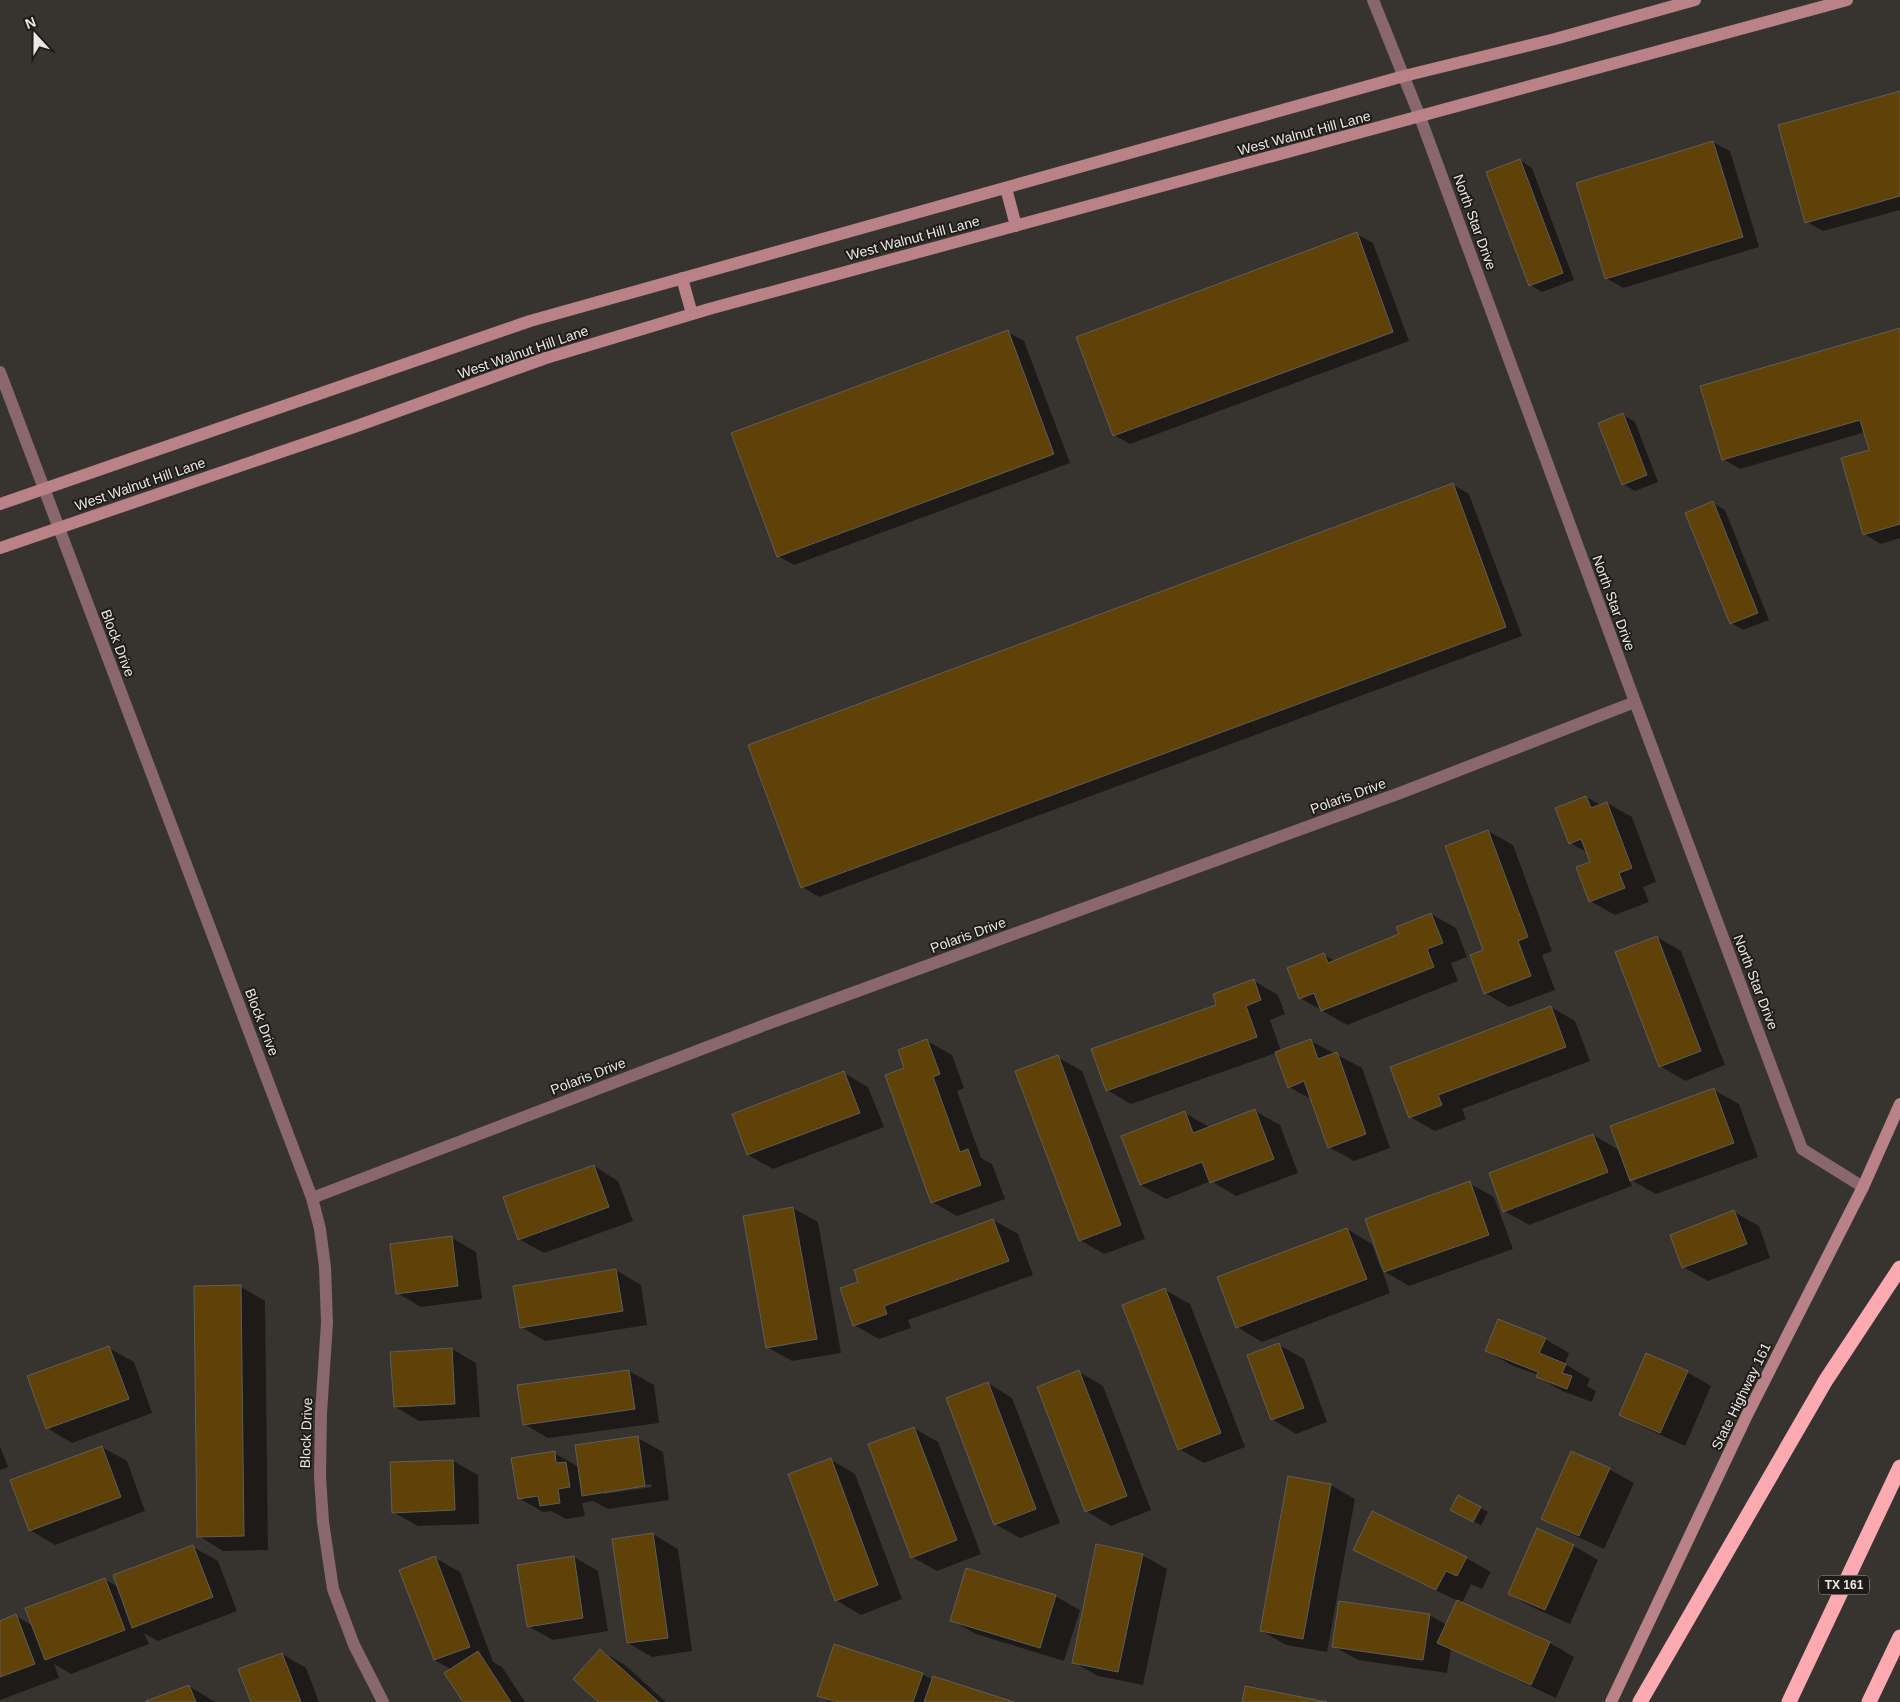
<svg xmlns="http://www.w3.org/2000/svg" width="1900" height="1702" font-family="Arial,sans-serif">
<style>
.shadow{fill:#0007;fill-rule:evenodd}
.building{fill:#5f4208;stroke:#605d59}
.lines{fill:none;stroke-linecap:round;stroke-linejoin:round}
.street{stroke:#89676a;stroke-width:12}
.secondary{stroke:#b88287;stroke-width:12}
.highway{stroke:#fda9b2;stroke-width:15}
.labels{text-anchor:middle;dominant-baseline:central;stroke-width:4;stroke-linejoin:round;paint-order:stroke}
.shield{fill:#1d1c1a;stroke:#acaba8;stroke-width:1}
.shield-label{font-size:12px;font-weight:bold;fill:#e9e8e5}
.street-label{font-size:14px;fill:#e9e8e5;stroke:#1d1c1a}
</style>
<rect width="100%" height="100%" fill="#373430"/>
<path class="shadow" d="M 1900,92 L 1900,210 L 1823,231 L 1807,222 Z
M 1713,142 L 1730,151 L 1759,247 L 1623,288 L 1606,278 Z
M 1520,160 L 1532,168 L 1574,280 L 1542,292 L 1530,285 Z
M 1357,234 L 1373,243 L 1409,341 L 1130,444 L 1114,435 Z
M 1900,329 L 1900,538 L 1881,544 L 1864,534 L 1871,451 L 1865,432 L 1740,469 L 1723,459 Z
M 1008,332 L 1024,341 L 1070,463 L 794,565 L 778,556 Z
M 1623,415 L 1635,422 L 1658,482 L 1635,491 L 1623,484 Z
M 1453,485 L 1469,494 L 1522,636 L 819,897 L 802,887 Z
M 1713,503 L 1725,510 L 1769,620 L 1743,630 L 1731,623 Z
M 1586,797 L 1601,805 L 1607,803 L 1632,817 L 1656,882 L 1643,887 L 1649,902 L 1615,915 L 1590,901 L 1591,863 L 1588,853 L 1570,843 Z
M 1488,831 L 1513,845 L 1552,951 L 1542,955 L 1555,990 L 1509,1007 L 1485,993 Z
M 1431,914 L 1456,928 L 1467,957 L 1451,963 L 1458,981 L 1347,1025 L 1300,998 L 1324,955 L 1335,961 L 1401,935 Z
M 1657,937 L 1681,951 L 1725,1065 L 1685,1081 L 1660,1066 Z
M 1254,981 L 1278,995 L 1285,1014 L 1270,1020 L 1281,1051 L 1311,1041 L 1362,1068 L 1390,1148 L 1354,1161 L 1329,1147 L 1313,1100 L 1289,1087 L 1276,1053 L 1131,1104 L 1107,1090 L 1218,1005 Z
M 1551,1007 L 1575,1021 L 1590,1061 L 1462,1109 L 1466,1119 L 1435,1131 L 1410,1117 Z
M 927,1041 L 952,1055 L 964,1088 L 957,1091 L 981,1158 L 992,1164 L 1005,1199 L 957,1216 L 932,1202 L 906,1069 Z
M 1057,1057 L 1082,1071 L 1145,1239 L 1104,1254 L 1080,1240 Z
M 844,1073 L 868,1087 L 884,1127 L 773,1169 L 748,1155 L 733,1114 Z
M 1714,1090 L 1739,1104 L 1758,1157 L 1656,1194 L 1629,1179 L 1632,1186 L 1529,1225 L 1504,1211 L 1593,1135 L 1621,1151 Z
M 1255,1111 L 1280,1125 L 1298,1173 L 1236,1196 L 1211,1181 L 1166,1199 L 1141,1185 L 1185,1113 L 1209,1127 Z
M 594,1166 L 618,1181 L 633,1221 L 544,1253 L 519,1239 Z
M 1469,1183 L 1494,1197 L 1513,1249 L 1409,1286 L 1382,1270 L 1390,1293 L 1262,1342 L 1237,1327 L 1347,1229 L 1372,1244 L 1381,1269 L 1383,1268 Z
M 793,1208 L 818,1222 L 841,1353 L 792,1361 L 767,1347 Z
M 1734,1212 L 1759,1226 L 1770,1258 L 1708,1281 L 1683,1267 Z
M 993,1220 L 1018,1234 L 1033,1275 L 908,1320 L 911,1328 L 879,1339 L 854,1325 L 860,1283 Z
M 452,1238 L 476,1252 L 482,1299 L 421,1307 L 397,1293 Z
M 616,1270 L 641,1285 L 647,1325 L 545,1341 L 521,1327 Z
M 241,1287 L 265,1301 L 268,1550 L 223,1551 L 199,1536 Z
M 1165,1290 L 1190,1304 L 1245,1447 L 1204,1463 L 1179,1449 Z
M 1545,1339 L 1569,1353 L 1565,1364 L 1590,1379 L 1587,1386 L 1596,1391 L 1592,1402 L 1562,1391 L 1538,1377 L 1538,1375 L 1511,1365 L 1487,1351 Z
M 1279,1345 L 1304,1359 L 1327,1422 L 1296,1434 L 1272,1419 Z
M 109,1348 L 134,1362 L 152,1413 L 72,1443 L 47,1428 Z
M 452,1349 L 476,1363 L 480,1417 L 419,1421 L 395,1407 Z
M 629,1371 L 654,1385 L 659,1423 L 548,1438 L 524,1424 L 519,1386 Z
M 1079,1372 L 1103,1386 L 1151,1510 L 1111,1526 L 1086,1511 Z
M 1687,1372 L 1711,1386 L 1685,1446 L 1645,1428 L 1620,1414 Z
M 988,1383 L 1012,1398 L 1060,1523 L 1020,1538 L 995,1524 Z
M 914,1428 L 938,1442 L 981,1554 L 937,1571 L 912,1557 Z
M 638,1438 L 663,1452 L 669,1500 L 608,1509 L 593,1501 L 582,1503 L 585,1516 L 566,1519 L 551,1511 L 543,1512 L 519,1498 L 554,1453 L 579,1467 ZM 651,1484 L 652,1487 L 604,1494 L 604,1491 Z
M 0,1446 L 8,1467 L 0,1470 Z
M 102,1447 L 127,1461 L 145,1511 L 55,1545 L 30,1530 Z
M 831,1460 L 855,1474 L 902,1599 L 861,1615 L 836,1600 Z
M 453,1461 L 478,1475 L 479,1524 L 418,1526 L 393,1512 Z
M 1609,1469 L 1634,1483 L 1604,1549 L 1567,1532 L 1542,1518 Z
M 1331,1485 L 1355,1499 L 1327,1652 L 1286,1645 L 1262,1631 Z
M 1480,1508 L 1488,1512 L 1481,1525 L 1459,1514 Z
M 1538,1530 L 1574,1546 L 1598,1560 L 1570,1624 L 1534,1608 L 1509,1594 Z
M 653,1534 L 678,1549 L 692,1651 L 652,1657 L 628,1643 Z
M 193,1547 L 218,1561 L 237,1611 L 158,1641 L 144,1633 L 149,1644 L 71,1674 L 54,1664 L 59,1678 L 0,1700 L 0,1622 L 16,1616 L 33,1626 L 104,1579 L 119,1587 Z
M 1354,1549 L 1466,1558 L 1491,1572 L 1482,1589 L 1471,1584 L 1462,1603 L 1550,1643 L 1574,1657 L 1556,1698 L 1451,1649 L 1447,1673 L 1358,1660 L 1333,1646 L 1429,1615 L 1447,1625 L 1458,1601 L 1379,1563 Z
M 1142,1555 L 1167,1569 L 1143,1685 L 1098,1676 L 1073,1662 Z
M 574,1557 L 598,1571 L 608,1631 L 553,1640 L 528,1626 Z
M 435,1558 L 460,1572 L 493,1662 L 502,1667 L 525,1702 L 464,1702 L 452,1670 L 435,1660 Z
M 1055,1596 L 1080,1610 L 1064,1661 L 976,1634 L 951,1620 Z
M 601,1651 L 625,1665 L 666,1702 L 600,1702 Z
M 282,1654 L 306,1668 L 319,1702 L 252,1702 Z
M 922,1674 L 933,1680 L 1010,1702 L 831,1702 L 818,1695 Z
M 189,1686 L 215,1702 L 148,1702 Z"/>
<path class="building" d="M 1900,91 L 1900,196 L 1805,223 L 1778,125 Z
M 1713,141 L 1743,237 L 1605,279 L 1576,183 Z
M 1520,159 L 1563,273 L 1529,286 L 1486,172 Z
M 1357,232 L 1393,332 L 1113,436 L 1076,337 Z
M 1900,328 L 1900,524 L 1863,535 L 1841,458 L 1869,450 L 1860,420 L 1722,460 L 1700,386 Z
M 1008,330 L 1054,454 L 777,557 L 731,433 Z
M 1623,413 L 1647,475 L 1622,485 L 1598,423 Z
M 1453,483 L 1506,627 L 801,888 L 748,745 Z
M 1713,501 L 1758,613 L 1730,624 L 1685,513 Z
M 1586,796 L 1591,808 L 1607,802 L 1632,868 L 1619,873 L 1625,888 L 1589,902 L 1576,867 L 1590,862 L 1581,839 L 1569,844 L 1555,808 Z
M 1488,830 L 1528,937 L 1518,941 L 1531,976 L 1484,994 L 1470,955 L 1483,950 L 1445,846 Z
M 1431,913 L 1443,943 L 1427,949 L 1434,967 L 1321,1011 L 1314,993 L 1299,999 L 1287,968 L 1324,953 L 1328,963 L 1399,934 L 1396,927 Z
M 1657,936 L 1701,1051 L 1659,1067 L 1615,952 Z
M 1254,979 L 1261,1000 L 1246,1006 L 1257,1037 L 1106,1091 L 1091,1049 L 1216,1005 L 1213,994 Z
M 1551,1006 L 1566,1047 L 1438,1095 L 1442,1105 L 1409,1118 L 1390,1067 Z
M 927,1039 L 940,1074 L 933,1077 L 960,1152 L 968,1149 L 981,1185 L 931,1203 L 885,1075 L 904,1068 L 898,1050 Z
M 1311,1039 L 1318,1059 L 1337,1052 L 1366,1134 L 1328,1148 L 1304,1081 L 1288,1088 L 1275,1052 Z
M 1058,1055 L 1121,1225 L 1079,1241 L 1015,1071 Z
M 844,1071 L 860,1113 L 747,1155 L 732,1114 Z
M 1714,1088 L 1734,1143 L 1630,1181 L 1610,1126 Z
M 1255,1109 L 1274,1159 L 1210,1183 L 1202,1162 L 1140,1185 L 1121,1136 L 1185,1111 L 1193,1133 Z
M 1593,1134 L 1608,1172 L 1503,1212 L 1489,1173 Z
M 594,1165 L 609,1207 L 518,1240 L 503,1197 Z
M 1470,1181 L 1489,1235 L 1384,1272 L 1365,1219 Z
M 793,1207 L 817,1339 L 766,1348 L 743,1216 Z
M 1734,1210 L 1747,1244 L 1682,1268 L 1670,1235 Z
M 993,1219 L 1009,1261 L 884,1306 L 887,1314 L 853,1326 L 840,1288 L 858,1282 L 854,1270 Z
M 1347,1228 L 1367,1279 L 1236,1328 L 1217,1277 Z
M 452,1236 L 458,1286 L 396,1294 L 390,1244 Z
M 616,1269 L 623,1311 L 520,1328 L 513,1286 Z
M 241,1285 L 244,1536 L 197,1537 L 194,1286 Z
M 1165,1288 L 1221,1433 L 1178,1450 L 1122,1305 Z
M 1498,1319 L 1546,1338 L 1539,1353 L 1566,1364 L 1562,1373 L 1572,1376 L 1567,1389 L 1536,1377 L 1538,1372 L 1485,1351 Z
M 1279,1343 L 1304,1408 L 1271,1420 L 1247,1355 Z
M 109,1346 L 129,1399 L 46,1429 L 27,1376 Z
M 452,1348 L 455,1404 L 394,1407 L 390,1352 Z
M 1646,1353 L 1688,1371 L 1660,1433 L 1619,1415 Z
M 629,1370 L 635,1409 L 523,1425 L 517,1385 Z
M 1079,1370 L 1127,1496 L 1085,1512 L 1037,1387 Z
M 988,1382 L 1036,1509 L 994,1525 L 946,1398 Z
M 914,1427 L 957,1540 L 911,1558 L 868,1444 Z
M 638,1436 L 645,1486 L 582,1496 L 575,1445 Z
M 102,1446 L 121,1497 L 29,1531 L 10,1480 Z
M 555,1451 L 556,1463 L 566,1462 L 570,1487 L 558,1489 L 560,1503 L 540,1506 L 538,1496 L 518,1499 L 511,1458 Z
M 1571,1451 L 1610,1468 L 1579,1536 L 1541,1519 Z
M 831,1458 L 878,1585 L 835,1601 L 788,1474 Z
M 453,1460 L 455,1510 L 392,1513 L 390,1462 Z
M 1288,1476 L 1331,1484 L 1303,1639 L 1260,1631 Z
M 1458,1495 L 1481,1507 L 1473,1522 L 1450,1510 Z
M 1372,1511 L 1467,1557 L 1457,1576 L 1446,1571 L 1436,1590 L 1353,1550 Z
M 1537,1528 L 1574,1545 L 1545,1610 L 1508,1594 Z
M 653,1533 L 668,1638 L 627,1643 L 612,1539 Z
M 1096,1544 L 1143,1554 L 1118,1672 L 1072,1663 Z
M 193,1545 L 213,1597 L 132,1628 L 113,1575 Z
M 435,1556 L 470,1647 L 434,1660 L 399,1570 Z
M 574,1556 L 583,1618 L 527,1627 L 517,1565 Z
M 966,1568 L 1056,1595 L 1040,1648 L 950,1621 Z
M 105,1578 L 125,1630 L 45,1660 L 25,1608 Z
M 1457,1600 L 1550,1642 L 1531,1685 L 1437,1643 Z
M 1339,1601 L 1430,1614 L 1423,1660 L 1332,1647 Z
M 16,1614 L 35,1664 L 0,1677 L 0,1621 Z
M 834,1644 L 923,1673 L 913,1702 L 837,1702 L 817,1696 Z
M 600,1649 L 659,1702 L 598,1702 L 573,1679 Z
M 478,1651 L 511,1702 L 463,1702 L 444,1673 Z
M 282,1653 L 301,1702 L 251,1702 L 238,1669 Z
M 933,1676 L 1014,1702 L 924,1702 Z
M 189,1685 L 196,1702 L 146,1702 L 146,1701 Z
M 1245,1686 L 1327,1702 L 1242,1702 Z"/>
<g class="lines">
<path class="street" d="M 1373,0 L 1420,117 L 1635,702 L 1802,1149 L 1863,1187
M 0,372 L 312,1198 L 320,1229 L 325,1267 L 327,1323 L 321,1413 L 320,1477 L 323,1522 L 333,1589 L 354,1645 L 383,1702
M 312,1198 L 762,1026 L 1400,793 L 1635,702"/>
<path class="secondary" d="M 1006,188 L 1016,226
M 682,278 L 692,314
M 0,504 L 530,321 L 1404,76 L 1555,39 L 1695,0
M 0,548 L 354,427 L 546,358 L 709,309 L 1847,0
M 1611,1702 L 1747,1415 L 1863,1187 L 1900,1104"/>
<path class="highway" d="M 1640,1702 L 1826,1380 L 1900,1268
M 1789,1702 L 1900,1467
M 1869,1702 L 1900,1637"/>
</g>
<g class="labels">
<rect class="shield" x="1819" y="1575.5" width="50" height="19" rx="4"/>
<g class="shield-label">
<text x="1844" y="1585">TX 161</text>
</g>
<g class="street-label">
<text transform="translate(1304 133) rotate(-15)">West Walnut Hill Lane</text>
<text transform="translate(1475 222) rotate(70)">North Star Drive</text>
<text transform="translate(913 238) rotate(-15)">West Walnut Hill Lane</text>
<text transform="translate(523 352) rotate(-19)">West Walnut Hill Lane</text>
<text transform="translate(140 484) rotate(-19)">West Walnut Hill Lane</text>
<text transform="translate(1614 603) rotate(70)">North Star Drive</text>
<text transform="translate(118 643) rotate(69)">Block Drive</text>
<text transform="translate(1348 796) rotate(-20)">Polaris Drive</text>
<text transform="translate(968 935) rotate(-20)">Polaris Drive</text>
<text transform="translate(1756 982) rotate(69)">North Star Drive</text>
<text transform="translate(262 1022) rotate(69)">Block Drive</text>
<text transform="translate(588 1076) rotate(-21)">Polaris Drive</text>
<text transform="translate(1741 1396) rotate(-64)">State Highway 161</text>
<text transform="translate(306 1433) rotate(-88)">Block Drive</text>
</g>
</g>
<g transform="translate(35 35) rotate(339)" stroke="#1d1c1a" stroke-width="4" paint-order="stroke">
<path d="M0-4L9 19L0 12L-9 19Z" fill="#e9e8e5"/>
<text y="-8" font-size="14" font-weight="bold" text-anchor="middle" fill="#e9e8e5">N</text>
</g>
</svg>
